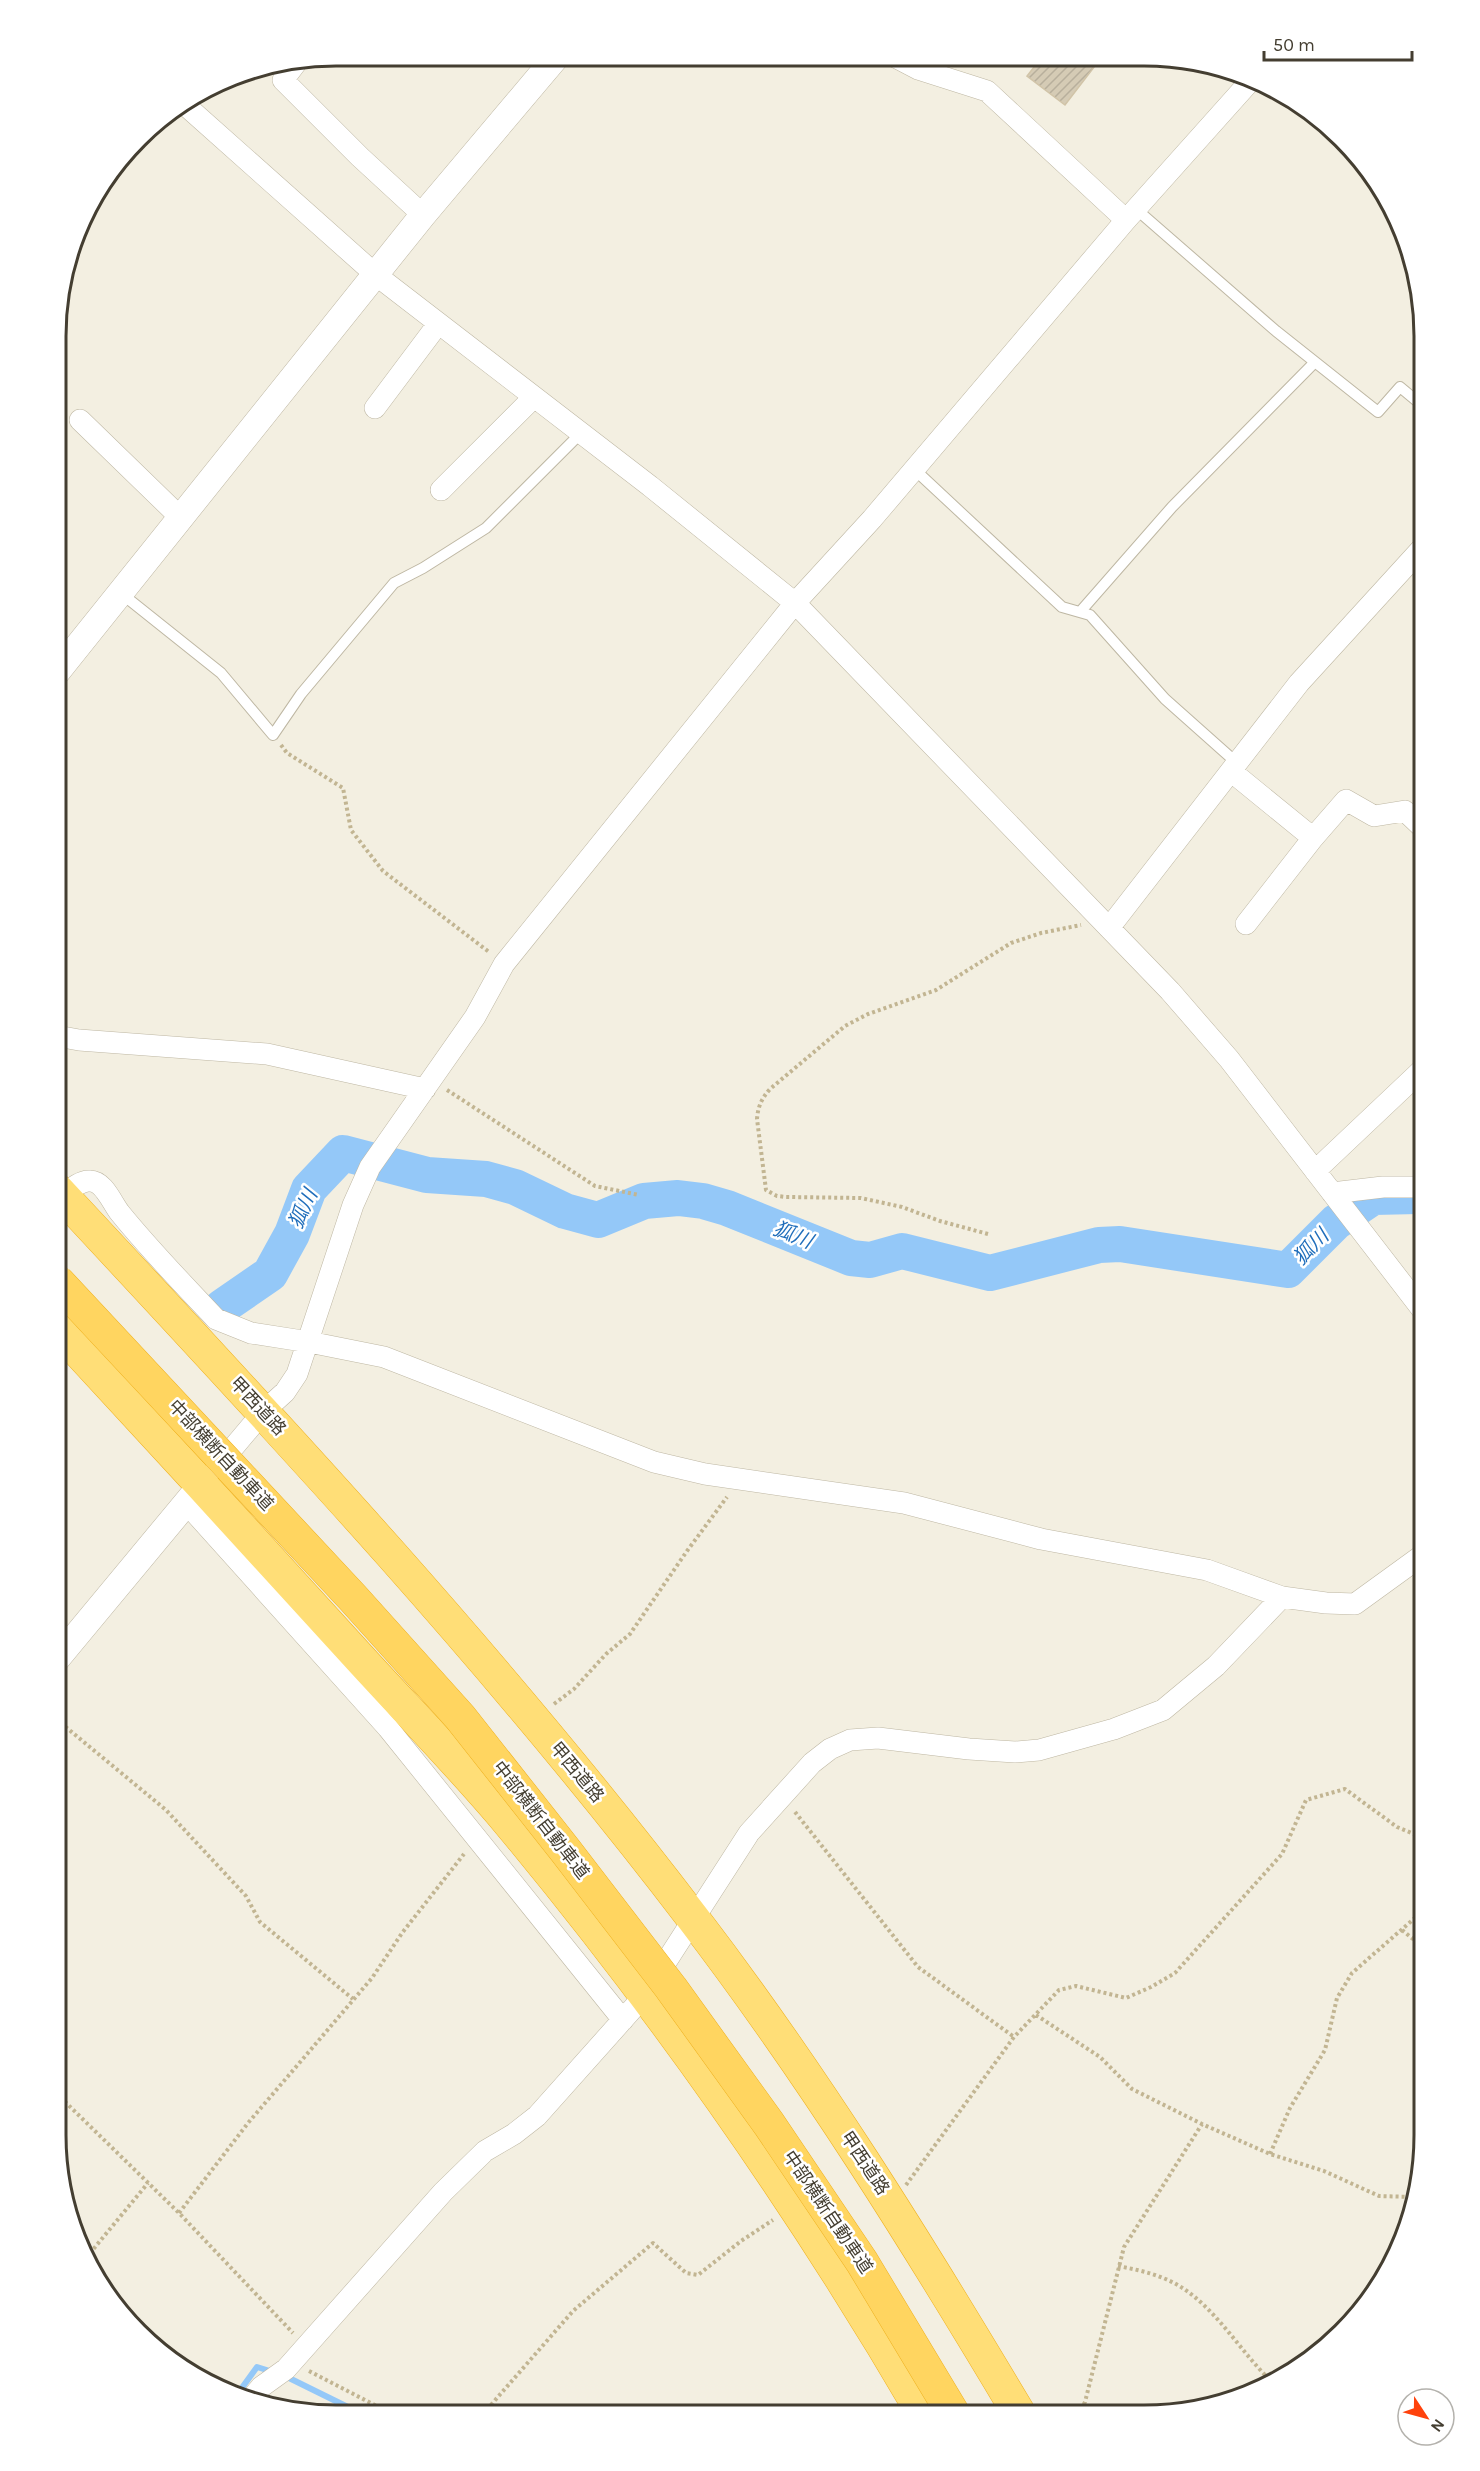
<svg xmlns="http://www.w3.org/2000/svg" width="1480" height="2471" font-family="Karla,'Noto Sans JP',sans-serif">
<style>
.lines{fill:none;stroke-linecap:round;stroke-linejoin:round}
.stream{stroke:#94c8f8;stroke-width:6}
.river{stroke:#94c8f8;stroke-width:36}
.building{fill:url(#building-hatch);stroke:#d1c4a8;stroke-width:1.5}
.service-casing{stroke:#beb7a3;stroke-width:12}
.minor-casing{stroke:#beb7a3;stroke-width:22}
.tertiary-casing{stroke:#beb7a3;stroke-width:27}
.trunk-casing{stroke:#efb11f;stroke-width:34}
.path{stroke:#c2b592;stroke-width:4;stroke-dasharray:3 3;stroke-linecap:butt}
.service{stroke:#fff;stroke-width:10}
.minor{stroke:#fff;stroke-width:21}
.tertiary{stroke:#fff;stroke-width:26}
.trunk{stroke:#ffde77;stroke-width:33}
.motorway-bridge-casing{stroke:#efb11f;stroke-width:34;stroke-linecap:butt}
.motorway-bridge{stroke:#ffd560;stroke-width:33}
.labels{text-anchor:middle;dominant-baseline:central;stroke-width:5;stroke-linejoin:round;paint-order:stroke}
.street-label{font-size:18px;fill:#443e31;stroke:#fff}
.water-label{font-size:20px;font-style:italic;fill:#206ebb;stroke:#fff}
.rim{fill:none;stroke:#443e31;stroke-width:3}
</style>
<defs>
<pattern id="building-hatch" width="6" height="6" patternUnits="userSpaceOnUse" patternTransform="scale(1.5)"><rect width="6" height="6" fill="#d5cbb5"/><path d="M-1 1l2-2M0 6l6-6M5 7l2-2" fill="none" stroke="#b8af9c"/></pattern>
</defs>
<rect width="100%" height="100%" fill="#f3efe1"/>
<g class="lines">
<path class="stream" d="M 285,2376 L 360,2413
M 236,2396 L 257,2367 L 273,2372"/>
<path class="river" d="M 222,1307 L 270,1274 L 292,1234 L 309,1189 L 343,1153 L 427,1175 L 486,1179 L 515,1187 L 565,1211 L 598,1220 L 644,1201 L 678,1198 L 703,1201 L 727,1208 L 851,1258 L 870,1260 L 902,1251 L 990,1273 L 1099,1245 L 1120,1244 L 1288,1270 L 1336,1222 L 1373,1197 L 1418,1196"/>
</g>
<path class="building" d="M 1041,58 L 1101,58 L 1065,105 L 1027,76 Z"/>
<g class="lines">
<g class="service-casing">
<path id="service" d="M 1136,209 L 1276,331 L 1378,412 L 1400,387 L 1424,407
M 914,469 L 1062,607 L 1090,615 L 1165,699 L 1238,764
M 122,594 L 221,673 L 273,735 L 301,694 L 394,583 L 423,568 L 486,528 L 580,434
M 1080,612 L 1172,507 L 1315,362"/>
</g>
<g class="minor-casing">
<path id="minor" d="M 895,57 L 918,69 L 987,91 L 1126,220
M 296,63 L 283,80 L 360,157 L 423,215
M 184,104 L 376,275 L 650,486 L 795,603 L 1170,991 L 1229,1059 L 1424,1312
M 375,408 L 438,324
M 80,420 L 182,519
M 441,490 L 533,398
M 1232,772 L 1313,838 L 1346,800 L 1374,816 L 1405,811 L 1424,829
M 1246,924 L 1313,838
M 1109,928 L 1299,683 L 1424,546
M 57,1036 L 79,1040 L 267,1054 L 425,1089
M 1315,1171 L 1424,1068
M 1332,1193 L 1383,1187 L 1424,1187
M 63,1196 C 70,1190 80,1180 90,1181 C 104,1181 112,1203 120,1213 C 150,1250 183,1284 216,1319 L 251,1333 L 309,1342 L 384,1357 L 654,1462 L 705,1474 L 904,1503 L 1041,1539 L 1207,1570 L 1282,1597 L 1326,1603 L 1355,1604 L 1424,1554
M 216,1468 L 264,1411 L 285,1392 L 297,1374 L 353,1205 L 370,1167 L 475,1017 L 504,964 L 795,603 L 872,519 L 1126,220 L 1253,78
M 187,1504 L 388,1728 L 623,2020
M 250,2400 L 261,2387 L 286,2369 L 443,2192 L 485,2151 L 514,2134 L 537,2116 L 644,1996 L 749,1833 L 812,1763 L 830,1749 L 850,1740 L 878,1738 L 969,1749 L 1015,1752 L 1039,1750 L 1114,1729 L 1163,1710 L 1216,1666 L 1282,1597"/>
</g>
<g class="tertiary-casing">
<path id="tertiary" d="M 57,672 L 423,215 L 557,56
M 56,1660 L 202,1484"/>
</g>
<g class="trunk-casing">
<path id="trunk" d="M 57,1190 C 276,1425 497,1661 692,1917 C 813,2075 918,2244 1020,2415
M 57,1328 C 157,1436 256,1544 355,1653 C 405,1708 458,1762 506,1819 C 660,2004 803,2207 924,2415"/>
</g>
<path class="path" d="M 281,745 L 287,753 L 343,788 L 351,830 L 383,871 L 489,952
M 447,1090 L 595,1186 L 639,1195
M 988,1234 L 940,1221 L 902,1207 L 861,1198 L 786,1197 L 777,1196 L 766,1190 L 757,1119 C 758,1106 762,1098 770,1089 L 845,1026 L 868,1014 L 936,990 L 1011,943 L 1041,933 L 1081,925
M 554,1704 L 574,1689 L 606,1654 L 630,1634 L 687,1551 L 727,1497
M 56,1719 L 166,1810 L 246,1896 L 260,1922 L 353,1999
M 795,1812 L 918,1967 L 1014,2037
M 1402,1930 L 1424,1948
M 1036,2015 L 1100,2057 L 1132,2089 L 1202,2124 L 1270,2154 L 1324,2171 L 1379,2196 L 1415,2197
M 56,2093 L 179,2213 L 293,2333
M 1270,2154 L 1290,2108 L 1325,2050 L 1337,1998 L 1352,1973 L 1424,1910
M 906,2185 L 1014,2037 L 1059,1990 L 1076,1986 L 1126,1998 L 1151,1987 L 1175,1973 L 1282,1854 L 1306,1800 L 1345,1789 L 1397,1827 L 1424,1838
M 179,2213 L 248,2123 L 372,1978 L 402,1933 L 464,1854
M 86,2258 L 148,2183
M 1118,2266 C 1133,2269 1149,2272 1163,2278 C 1210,2296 1237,2349 1272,2382
M 309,2371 L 390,2413
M 483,2414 L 573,2311 L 653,2243 L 686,2273 L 698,2275 L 741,2241 L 773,2220
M 1078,2415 L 1085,2402 L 1124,2247 L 1202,2124"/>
<use href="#service" class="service"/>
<use href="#minor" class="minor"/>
<use href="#tertiary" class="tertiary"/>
<use href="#trunk" class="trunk"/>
<g class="motorway-bridge-casing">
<path id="motorway-bridge" d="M 57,1281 L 353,1598 L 460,1717 L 565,1850 L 671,1988 L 769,2124 L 862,2262 L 954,2415"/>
</g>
<use href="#motorway-bridge" class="motorway-bridge"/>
</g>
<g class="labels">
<g class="street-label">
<text transform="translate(258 1406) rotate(47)">甲西道路</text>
<text transform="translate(221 1455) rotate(47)">中部横断自動車道</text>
<text transform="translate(577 1772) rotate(50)">甲西道路</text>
<text transform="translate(541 1820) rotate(52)">中部横断自動車道</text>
<text transform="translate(865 2163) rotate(56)">甲西道路</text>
<text transform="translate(828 2212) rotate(56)">中部横断自動車道</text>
</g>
<g class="water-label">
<text transform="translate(303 1209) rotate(-65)">狐川</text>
<text transform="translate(793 1235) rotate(22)">狐川</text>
<text transform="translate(1311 1247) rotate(-45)">狐川</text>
</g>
</g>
<path d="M0 0H1480V2471H0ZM336 66H1144A270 270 0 0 1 1414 336V2135A270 270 0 0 1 1144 2405H336A270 270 0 0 1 66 2135V336A270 270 0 0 1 336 66Z" fill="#fff" fill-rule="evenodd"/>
<path class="rim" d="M336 66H1144A270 270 0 0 1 1414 336V2135A270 270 0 0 1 1144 2405H336A270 270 0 0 1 66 2135V336A270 270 0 0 1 336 66Z"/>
<g transform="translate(1426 2417) rotate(126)"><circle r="28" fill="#ffffff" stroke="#b4b2ad" stroke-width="1.5"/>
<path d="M0-4.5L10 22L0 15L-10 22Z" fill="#ff420c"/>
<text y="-9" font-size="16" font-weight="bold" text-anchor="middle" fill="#443e31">N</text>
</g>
<path d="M1264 51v9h148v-9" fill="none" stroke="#443e31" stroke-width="3"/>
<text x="1273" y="51" font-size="18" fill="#443e31" stroke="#ffffff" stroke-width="4.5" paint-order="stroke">50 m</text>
</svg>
